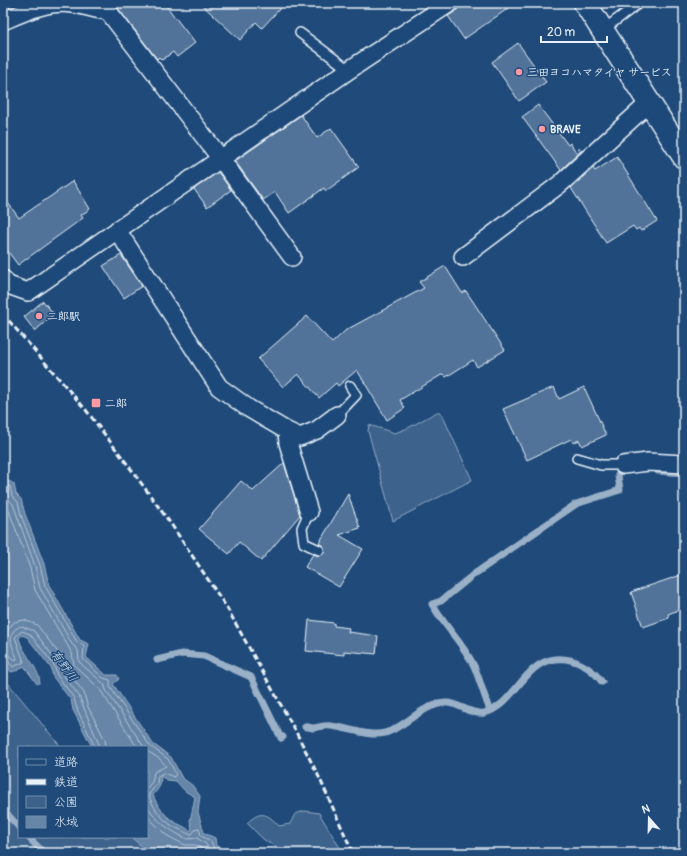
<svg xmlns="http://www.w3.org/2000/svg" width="687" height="856" font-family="Pangolin,'Klee One',sans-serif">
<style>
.green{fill:#3c628c;stroke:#92aac2}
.water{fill:#6685a7;stroke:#9ab0c7;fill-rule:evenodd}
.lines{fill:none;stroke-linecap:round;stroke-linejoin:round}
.shore{stroke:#b4c6d8;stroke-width:1}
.stream{stroke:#9ab0c7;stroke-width:7}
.building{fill:#517399;stroke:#e8f1f8}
.service-casing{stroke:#e8f1f8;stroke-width:12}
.minor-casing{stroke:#e8f1f8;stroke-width:20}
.primary-casing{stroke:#e8f1f8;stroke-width:25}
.service{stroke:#1f4a7a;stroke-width:9}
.minor{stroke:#1f4a7a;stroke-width:17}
.primary{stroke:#1f4a7a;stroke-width:22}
.rail{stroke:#e8f1f8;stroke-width:3;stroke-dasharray:6 3;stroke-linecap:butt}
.poi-dot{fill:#ff9aa2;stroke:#1f4a7a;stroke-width:1.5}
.labels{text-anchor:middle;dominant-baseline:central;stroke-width:3;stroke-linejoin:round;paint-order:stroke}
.poi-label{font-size:11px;font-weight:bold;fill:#e8f1f8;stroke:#1f4a7a;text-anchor:start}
.water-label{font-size:12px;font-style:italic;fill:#d4e1ec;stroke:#1f4a7a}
</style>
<rect width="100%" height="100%" fill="#1f4a7a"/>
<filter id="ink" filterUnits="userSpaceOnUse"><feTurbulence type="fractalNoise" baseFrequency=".025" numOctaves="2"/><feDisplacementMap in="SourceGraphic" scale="8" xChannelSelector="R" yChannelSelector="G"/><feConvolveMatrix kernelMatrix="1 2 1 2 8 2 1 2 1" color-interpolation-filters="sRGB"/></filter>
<g filter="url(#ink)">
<path class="green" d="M 437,412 L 441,412 L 472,480 L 393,521 L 368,431 L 369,425 L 395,433 L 408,428 Z
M 3,677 L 61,747 L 19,747 L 19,837 L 140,837 L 157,853 L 3,853 Z
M 305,811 L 319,813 L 343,853 L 286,853 L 263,839 L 247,823 C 261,810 267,813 279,826 L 290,824 L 295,814 Z"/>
<path class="water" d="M 9,481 L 14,484 L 16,494 L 21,499 L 25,514 L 44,564 L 49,585 L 80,640 L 89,644 L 86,657 L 106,675 L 117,675 L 119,679 L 113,684 L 153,744 L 171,757 L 182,778 L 192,785 L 200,796 L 198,812 L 204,833 L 215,838 L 216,846 L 229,850 L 231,853 L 150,853 L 133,839 L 131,837 L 147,837 L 147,747 L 92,747 L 73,710 L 71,700 L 53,677 L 51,668 L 27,637 L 22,635 L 19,638 C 23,654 38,666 40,682 L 37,684 L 24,666 L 19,670 L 11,672 L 3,661 L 3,483 ZM 160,776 L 167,780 L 176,781 L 185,791 L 195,797 L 190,821 L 192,828 L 190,831 C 185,826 179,825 173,821 C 164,815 157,805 153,795 C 158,789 163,784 160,776 Z"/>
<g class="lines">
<path class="shore" d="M 3,486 L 10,486 L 12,496 L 18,502 L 21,515 L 40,565 L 45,586 L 77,642 L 84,646 L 83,659 L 103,678 L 110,680 L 110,687 L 150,746 L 168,759 L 176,774 L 174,777 L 163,773 L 158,776 L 157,784 L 149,794 C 151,806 162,819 171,825 C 177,829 183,830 188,834 L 192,834 L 197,828 L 199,828 L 201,836 L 211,841 L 214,849 L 226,853
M 3,492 L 6,492 L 8,499 L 13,504 L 35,566 L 40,588 L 72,644 L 78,650 L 79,662 L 104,684 L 106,690 L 144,747
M 3,502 L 8,508 L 30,568 L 35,590 L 72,653 L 74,665 L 99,688 L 137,747
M 3,648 L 5,646 L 5,633 L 14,622 L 24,620 L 37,625 L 63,659 L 67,670 L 84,693 L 87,705 L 105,740 L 106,747
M 3,654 L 8,655 L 16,660 L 17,658 C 12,647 5,632 21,626 L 34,631 L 58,663 L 62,673 L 79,696 L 100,747
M 3,659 L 7,660 L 13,667 L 24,662 L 15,637 L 22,631 L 30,634 L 54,665 L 57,675 L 74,698 L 77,709 L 95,747
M 147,751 L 160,759 L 166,766 L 154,772 L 152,782 L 147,788
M 147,804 C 154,821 171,831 187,839 L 197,838 L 206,844 L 211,853
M 147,816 L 166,835 L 185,845 L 195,845 L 201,848 L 203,853"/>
<path class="stream" d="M 658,471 L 684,473
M 157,660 L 182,654 L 204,656 L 251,677 L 281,738 L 283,737
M 490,710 C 484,696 480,680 474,666 C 463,643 444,626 432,604 L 441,601 L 473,575 L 576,504 L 620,490 L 618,475
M 305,727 C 308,726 310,728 313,728 C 320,727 325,725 331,726 C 348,728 369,737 385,733 C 404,728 424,702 448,703 C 460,704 471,715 484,713 C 514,706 523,663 555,659 C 574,657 592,668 602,682
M 3,810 L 19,827
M 28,837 L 44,853"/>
</g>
<path class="building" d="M 114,3 L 164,3 L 195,43 L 177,57 L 173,52 L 162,60 L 159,57 L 157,59 Z
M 200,3 L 285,3 L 262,28 L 256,22 L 240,40 Z
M 460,3 L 516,3 L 464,39 L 448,16 L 456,11 Z
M 518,43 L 546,82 L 519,101 L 492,62 Z
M 538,105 L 568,145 L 570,143 L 576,152 L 580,148 L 582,150 L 561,170 L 522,117 Z
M 301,115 L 317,138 L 331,128 L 359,167 L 326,191 L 324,188 L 289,213 L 275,192 L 263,200 L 235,161 Z
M 617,157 L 657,221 L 641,231 L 639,228 L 636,230 L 633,226 L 606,243 L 571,188 L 593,168 L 595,171 Z
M 218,172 L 231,190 L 207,207 L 194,189 Z
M 73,181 L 90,209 L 81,215 L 83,218 L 18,265 L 3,245 L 3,196 L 19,218 Z
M 121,255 L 142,286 L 124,298 L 103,266 Z
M 445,266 L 462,293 L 466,291 L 505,350 L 477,367 L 473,360 L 446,377 L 443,374 L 400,400 L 405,408 L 387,420 L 357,370 L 338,386 L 336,383 L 319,398 L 298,374 L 283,387 L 258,359 L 307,316 L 332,343 L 346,330 L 424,288 L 419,282 Z
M 43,301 L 54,314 L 35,331 L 24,317 Z
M 554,387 L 559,399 L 584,387 L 606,435 L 582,446 L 579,440 L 573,443 L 571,439 L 527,460 L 503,409 Z
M 284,463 L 300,515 L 261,561 L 239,542 L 229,554 L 199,529 L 241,481 L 253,491 Z
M 348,494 L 360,528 L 339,535 L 363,549 L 339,587 L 305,567 L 313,554 L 319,556 L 324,553 L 324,547 L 319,543 Z
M 684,574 L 684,608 L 668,614 L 669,618 L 643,627 L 631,592 Z
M 309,620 L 334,623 L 334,626 L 349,628 L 348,632 L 378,636 L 376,654 L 344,651 L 344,655 L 306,651 Z"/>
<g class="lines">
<g class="service-casing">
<path id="service" d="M 603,30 L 639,3
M 300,33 L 349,70
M 337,415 L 356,395 L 350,386
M 577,458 L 601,465 L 623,465
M 309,512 L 302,528 L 304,543 L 319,550"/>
</g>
<g class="minor-casing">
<path id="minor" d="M 3,21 C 24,12 49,0 72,4 C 84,5 96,10 108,11 L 221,159 L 292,257
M 117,230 L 219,387 L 248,408 L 287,431 L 300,437 L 317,430 L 337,415
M 463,257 L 560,184 L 649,103
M 3,279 L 8,285 L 28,292 L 349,70 L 450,3
M 287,431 L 288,443 L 309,512
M 623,465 L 648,462 L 684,464"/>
</g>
<g class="primary-casing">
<path id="primary" d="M 585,3 L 684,157"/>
</g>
<use href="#service" class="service"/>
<use href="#minor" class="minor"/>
<use href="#primary" class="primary"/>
<path class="rail" d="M 3,314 L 86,410 L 128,465 L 171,524 L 227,608 L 296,732 L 320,779 L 353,853"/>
</g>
</g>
<g class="poi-dot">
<circle cx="519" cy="72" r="4"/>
<circle cx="542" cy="129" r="4"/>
<circle cx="39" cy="316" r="4"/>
<rect x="91" y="398" width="10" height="10" rx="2"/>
</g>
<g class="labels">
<g class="poi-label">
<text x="527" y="72">三田ヨコハマタイヤ サービス</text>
<text x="550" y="129">BRAVE</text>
<text x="47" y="316">二郎駅</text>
<text x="105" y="403">二郎</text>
</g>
<g class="water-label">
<text transform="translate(64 666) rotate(54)">有野川</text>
</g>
</g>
<rect width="687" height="856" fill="none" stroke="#1f4a7a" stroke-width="16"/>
<rect x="8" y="8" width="671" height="840" fill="none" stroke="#e8f1f8" stroke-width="1.5" filter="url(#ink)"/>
<rect x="18" y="746" width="130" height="92" fill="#1f4a7a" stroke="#6f8dac"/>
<rect x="26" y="759" width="20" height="6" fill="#1f4a7a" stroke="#6f8dac"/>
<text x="54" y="766" font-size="12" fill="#e8f1f8">道路</text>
<rect x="26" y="779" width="20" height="6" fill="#e8f1f8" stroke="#6f8dac"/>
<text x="54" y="786" font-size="12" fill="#e8f1f8">鉄道</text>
<rect x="26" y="796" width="20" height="12" fill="#3c628c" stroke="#6f8dac"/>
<text x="54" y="806" font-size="12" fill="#e8f1f8">公園</text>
<rect x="26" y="816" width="20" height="12" fill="#6685a7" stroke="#6f8dac"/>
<text x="54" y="826" font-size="12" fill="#e8f1f8">水域</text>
<g transform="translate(649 818) rotate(340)" stroke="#1f4a7a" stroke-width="3" paint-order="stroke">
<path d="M0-3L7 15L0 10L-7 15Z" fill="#e8f1f8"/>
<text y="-6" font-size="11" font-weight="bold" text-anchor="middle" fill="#e8f1f8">N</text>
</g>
<path d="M541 36v6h66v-6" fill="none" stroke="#e8f1f8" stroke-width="2"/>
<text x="547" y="36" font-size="12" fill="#e8f1f8" stroke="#1f4a7a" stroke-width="3" paint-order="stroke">20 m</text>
</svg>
